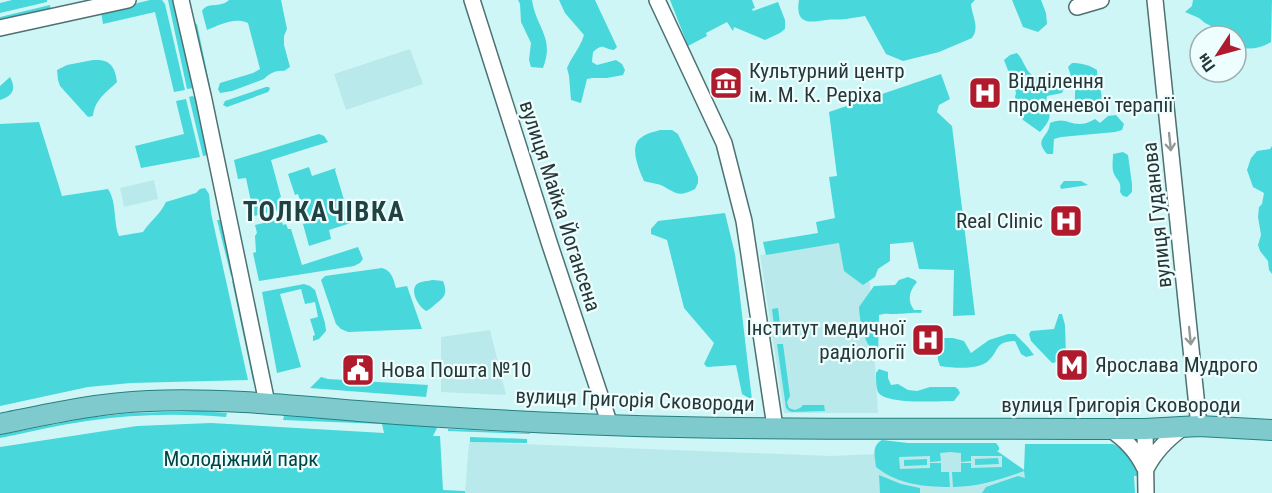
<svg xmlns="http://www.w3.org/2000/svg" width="1272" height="493" font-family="'Roboto Condensed',sans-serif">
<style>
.built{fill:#b9e9ea}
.green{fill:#48d7db}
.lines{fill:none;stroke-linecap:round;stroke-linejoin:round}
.minor-casing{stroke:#4e7172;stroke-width:18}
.major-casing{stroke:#287f81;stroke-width:22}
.minor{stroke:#fff;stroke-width:15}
.major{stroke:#7ecacc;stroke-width:20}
.oneway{stroke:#939a9a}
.labels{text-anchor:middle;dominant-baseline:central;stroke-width:4.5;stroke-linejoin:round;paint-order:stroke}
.poi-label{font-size:21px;fill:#273636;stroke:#eefefe;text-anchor:start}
.street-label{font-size:21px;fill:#273636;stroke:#eefefe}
.park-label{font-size:21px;fill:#004546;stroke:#eefefe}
.district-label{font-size:27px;font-weight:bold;letter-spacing:1.5px;fill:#204243;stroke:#eefefe}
</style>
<rect width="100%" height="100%" fill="#cff6f6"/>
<path class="built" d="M 410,49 L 423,84 L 346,110 L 334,74 Z
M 154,180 L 158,199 L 124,207 L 120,188 Z
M 853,241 L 870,284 L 878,413 L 784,413 L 760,255 Z
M 490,330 L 506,395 L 441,392 L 441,337 Z
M 469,442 L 831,456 L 994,449 L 1026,471 L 1041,493 L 465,493 Z"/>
<path class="green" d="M 12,0 L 47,0 L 47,2 L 0,13 L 0,3 Z
M 150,0 L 162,0 L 165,4 L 185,90 L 174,92 L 155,12 L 103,24 L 101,12 Z
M 168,0 L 174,0 L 194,88 L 187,89 Z
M 229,0 L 281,0 L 287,29 L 284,36 L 284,45 L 290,67 L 284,71 C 276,70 270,73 264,79 L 232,91 L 220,93 L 218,89 L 220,83 L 253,73 L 260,69 L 248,23 C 234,17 220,25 207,30 L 202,11 C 208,1 219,9 229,0 Z
M 518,0 L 532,0 C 536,28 555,37 543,68 L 531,67 L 529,60 L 531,43 L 521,22 L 520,4 Z
M 559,0 L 595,0 L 617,47 L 614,50 C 603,49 604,42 593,52 L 592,62 L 597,65 L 616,60 L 622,64 L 625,70 L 623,75 L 607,78 L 592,78 L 587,79 L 581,103 L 571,100 L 569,76 L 567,68 C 572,56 580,48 584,35 L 565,13 Z
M 670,0 L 752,0 L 755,8 L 752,9 L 753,11 L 778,2 L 785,20 L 785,29 L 780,33 L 765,40 L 734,27 L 733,31 L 727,22 L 706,33 L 707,36 L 688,46 Z
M 799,0 L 975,0 L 971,4 C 972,16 980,27 972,38 L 939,52 L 903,61 L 886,54 L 865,16 C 859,17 852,18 846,19 C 839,20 832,19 826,20 C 808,23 795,24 799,0 Z
M 1012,0 L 1041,0 L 1046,13 L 1047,24 L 1038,32 L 1023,27 Z
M 1193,0 L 1272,0 L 1271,42 C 1260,49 1248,50 1236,47 L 1236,36 L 1231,36 L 1205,23 L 1199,18 L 1185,12 L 1192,6 Z
M 50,5 L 52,15 L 0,26 L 0,17 Z
M 197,24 L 212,96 L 208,97 L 192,25 Z
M 1017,53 C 1023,59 1025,69 1031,74 C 1040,81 1051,80 1060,83 L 1064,88 L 1062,93 L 1047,96 C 1043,114 1059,111 1040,132 L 1023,120 L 1015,97 L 1016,93 L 1014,86 L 1004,60 L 1010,55 Z
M 93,60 C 110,59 115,66 117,82 C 106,93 95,99 93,116 L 88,117 L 60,86 L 58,80 L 57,70 L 67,65 Z
M 1072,63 C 1082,63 1089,65 1097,70 C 1097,84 1105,94 1100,107 C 1094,109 1084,110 1078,107 L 1075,99 L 1075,88 L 1068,67 Z
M 941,74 L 950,99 L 939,105 L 937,112 L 952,126 L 975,315 L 953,316 L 954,270 L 919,269 L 913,242 L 890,244 L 890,261 L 878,269 L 875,277 L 863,285 L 844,271 L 839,243 L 766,255 L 763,242 L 818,233 L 816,222 L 835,218 L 829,177 L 837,176 L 829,112 Z
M 10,77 C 17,90 12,96 0,100 L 0,86 Z
M 266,87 L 269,87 L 270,89 L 268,92 L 227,107 L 223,105 L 225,101 Z
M 192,96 L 195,97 L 197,102 L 208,155 L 203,156 L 189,97 Z
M 186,99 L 200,157 L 141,168 L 135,146 L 184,134 L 176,101 Z
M 1116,115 L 1124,124 L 1122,130 L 1115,132 L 1061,137 L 1054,139 L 1053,154 L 1047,154 C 1033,138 1049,138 1050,123 C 1066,117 1066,124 1080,124 C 1086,124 1091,121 1095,119 L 1100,123 L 1108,116 Z
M 39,122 L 62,196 L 108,189 C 117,202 113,221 119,236 L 143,232 C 151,220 159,216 166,202 L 196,193 L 200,189 L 205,188 L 209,194 L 211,213 L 248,380 L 131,383 L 88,387 L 0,406 L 0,124 Z
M 660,130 L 672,130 L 678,134 L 698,177 L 698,183 L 695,189 C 679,197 677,194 663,186 C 657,183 650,183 644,181 C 639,170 628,145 642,137 C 647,133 654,132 660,130 Z
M 319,134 L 324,136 L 328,142 L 271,160 L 281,197 L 279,198 L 280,204 L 277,205 L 278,210 L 254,216 L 246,178 L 238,179 L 234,160 Z
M 1272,146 L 1272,274 L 1269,270 L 1268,261 L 1260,251 L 1258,245 L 1261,235 L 1258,217 L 1259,207 L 1262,204 L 1264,193 L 1253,187 L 1247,170 L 1251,158 L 1257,151 L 1270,149 Z
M 1123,152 L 1128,155 L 1132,184 L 1132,192 L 1127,197 L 1123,196 L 1120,192 C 1122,180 1116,181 1113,171 C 1112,166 1113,159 1113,154 Z
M 309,167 L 312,176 L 336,168 L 335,170 L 351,223 L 329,230 L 331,239 L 309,246 L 303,224 L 307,223 L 298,194 L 295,195 L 288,174 Z
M 1064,181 L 1081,181 L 1088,185 L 1061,189 L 1060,186 Z
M 725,213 L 735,254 L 752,400 L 742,394 L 736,365 L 707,367 L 704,364 L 714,343 L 684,308 L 667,240 L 651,234 L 651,229 L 658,221 Z
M 281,219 L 283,225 L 286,224 L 288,229 L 291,229 L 302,265 L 358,247 L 363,259 L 360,263 L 354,266 L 259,281 L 253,253 L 256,252 L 255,236 L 257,233 L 255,225 Z
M 217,220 L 222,220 L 235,275 L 231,276 Z
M 382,268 C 392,271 393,278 396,288 L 407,286 L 422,329 L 348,332 L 341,329 L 336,324 L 321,280 L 325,276 Z
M 908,277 L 915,280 L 917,282 C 909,291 907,300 914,310 L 922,310 L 921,313 C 912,312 903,314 894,314 C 888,314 885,313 879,315 L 878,356 C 864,345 860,324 859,307 L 874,286 L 895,285 L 899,280 Z
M 433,280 L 443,281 C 447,291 446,296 438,302 C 433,306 431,309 426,311 C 419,307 409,291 417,284 C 421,281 428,281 433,280 Z
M 232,281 L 235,281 L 256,381 L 253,381 Z
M 304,284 L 310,286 L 315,290 L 325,323 L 326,331 L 319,339 L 313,341 L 313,336 L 315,335 L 310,319 L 318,317 L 315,302 L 305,304 L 301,289 L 280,294 L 301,367 L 277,373 L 262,292 Z
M 778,308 L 781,333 L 775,334 L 772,309 Z
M 1059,314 L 1062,314 L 1065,325 L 1066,356 L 1058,362 L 1052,363 L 1031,341 L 1029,334 L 1031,331 L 1054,329 Z
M 1008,334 L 1015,334 L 1028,347 L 1034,355 L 1026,357 L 1021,354 L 1015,341 C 993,342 1001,350 987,362 C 976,370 954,368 940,366 L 938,360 L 937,346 L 943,338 L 953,338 L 964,341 L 971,353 L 989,340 Z
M 777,344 L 783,344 L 790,396 L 787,402 L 789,408 L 795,410 L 800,408 L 803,405 L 824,405 L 825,411 L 792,412 L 789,411 L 786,408 Z
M 879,369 L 888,372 L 888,378 L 891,385 L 898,384 L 908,390 L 917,391 L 930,387 L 955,387 L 958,389 L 960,393 L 954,401 C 940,401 885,405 878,392 C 876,387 876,379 876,373 Z
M 321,377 L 328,379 L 428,385 L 426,397 L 310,388 Z
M 201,411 L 227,413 L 226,417 C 180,413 132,414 87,421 C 58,425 29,432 0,438 L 0,435 L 86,418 L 131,413 Z
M 284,416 L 409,421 L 429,424 L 437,428 L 433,436 L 440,436 L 443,490 L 465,491 L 465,493 L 0,493 L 0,447 L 137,426 L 211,423 L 384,433 L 382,424 L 283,420 Z
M 448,429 L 530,433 L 530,434 L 448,431 Z
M 470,437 L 527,439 L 527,443 L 470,442 Z
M 882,440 L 908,443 L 996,443 L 999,447 L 999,450 L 997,451 L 1024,470 L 1025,444 L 1113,444 C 1126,450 1137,461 1138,476 L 1134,476 L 1135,493 L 982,493 L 986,487 L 1018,476 L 1025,478 L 1024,471 C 999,480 980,486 953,487 L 952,472 L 961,472 L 961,463 L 971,463 L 971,468 L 1002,467 L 1002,456 L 971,456 L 971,461 L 961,462 L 961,453 L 950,452 L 940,453 L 941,461 L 930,462 L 930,456 L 899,457 L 900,469 L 930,468 L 930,463 L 941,463 L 941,472 L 949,472 L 950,487 C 924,487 897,484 876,467 C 875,456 871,446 882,440 Z
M 998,458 L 999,464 L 975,465 L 975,459 Z
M 927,459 L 927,465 L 904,466 L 904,460 Z
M 879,475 L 901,484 L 920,488 L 920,493 L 880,493 Z"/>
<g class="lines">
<g class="minor-casing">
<path id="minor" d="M 181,0 L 204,100 L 267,403
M 472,0 L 550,245 L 610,425
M 657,0 L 724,143 L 744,221 L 775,427
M 1155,0 L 1199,426
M 1077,7 L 1101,0
M 0,28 L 128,0
M 1110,429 C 1125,440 1136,450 1144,467
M 1145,429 L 1146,493
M 1146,469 C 1155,451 1167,439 1184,427"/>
</g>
<g class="major-casing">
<path id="major" d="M 0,424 C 49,414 97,403 148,401 C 218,398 288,405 358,411 C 431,417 505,421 579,424 C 752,431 926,428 1100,429 L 1145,429 L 1199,426 L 1272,430"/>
</g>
<use href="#minor" class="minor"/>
<use href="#major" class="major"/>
</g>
<defs><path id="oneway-shaft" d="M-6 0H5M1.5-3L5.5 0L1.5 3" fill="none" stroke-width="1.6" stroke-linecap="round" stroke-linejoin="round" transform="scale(1.5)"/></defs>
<g class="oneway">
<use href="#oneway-shaft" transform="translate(1170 142) rotate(84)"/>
<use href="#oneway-shaft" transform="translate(1190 336) rotate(84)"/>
</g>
<defs>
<g id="museum-square" transform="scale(1.725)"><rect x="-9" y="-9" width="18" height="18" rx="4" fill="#af1b2d" stroke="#eefefe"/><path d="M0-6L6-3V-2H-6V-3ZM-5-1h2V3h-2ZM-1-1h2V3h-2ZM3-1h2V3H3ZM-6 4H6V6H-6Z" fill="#fff"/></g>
<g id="hospital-square" transform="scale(1.725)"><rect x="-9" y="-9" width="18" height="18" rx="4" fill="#af1b2d" stroke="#eefefe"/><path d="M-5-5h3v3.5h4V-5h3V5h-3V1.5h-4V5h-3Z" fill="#fff"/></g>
<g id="metro-square" transform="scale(1.725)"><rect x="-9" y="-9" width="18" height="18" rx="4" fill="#af1b2d" stroke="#eefefe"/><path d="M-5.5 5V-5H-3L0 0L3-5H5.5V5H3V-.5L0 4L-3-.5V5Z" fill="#fff"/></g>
<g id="civic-square" transform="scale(1.725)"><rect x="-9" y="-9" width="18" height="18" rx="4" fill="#af1b2d" stroke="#eefefe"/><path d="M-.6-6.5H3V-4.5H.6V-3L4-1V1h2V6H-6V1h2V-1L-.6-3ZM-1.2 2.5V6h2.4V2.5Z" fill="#fff"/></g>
</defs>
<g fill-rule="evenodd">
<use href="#museum-square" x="726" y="83"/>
<use href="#hospital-square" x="985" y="93"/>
<use href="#hospital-square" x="1066" y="221"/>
<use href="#hospital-square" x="928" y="340"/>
<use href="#metro-square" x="1072" y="365"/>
<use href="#civic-square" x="358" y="370"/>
</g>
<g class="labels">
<g class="poi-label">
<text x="749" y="71">Культурний центр<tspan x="749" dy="24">ім. М. К. Реріха</tspan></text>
<text x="1008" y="81">Відділення<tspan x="1008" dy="24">променевої терапії</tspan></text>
<text x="1043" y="221" text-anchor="end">Real Clinic</text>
<text x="905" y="328" text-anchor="end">Інститут медичної<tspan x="905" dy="24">радіології</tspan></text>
<text x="1095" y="365">Ярослава Мудрого</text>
<text x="381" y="370">Нова Пошта №10</text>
</g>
<g class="street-label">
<text transform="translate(560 206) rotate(72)">вулиця Майка Йогансена</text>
<text transform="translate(1157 215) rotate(-96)">вулиця Гуданова</text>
<text transform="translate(635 400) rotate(2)">вулиця Григорія Сковороди</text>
<text x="1121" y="405">вулиця Григорія Сковороди</text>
</g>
<g class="park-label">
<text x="241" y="459">Молодіжний парк</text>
</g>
<g class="district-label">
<text x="324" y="212">ТОЛКАЧІВКА</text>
</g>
</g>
<g transform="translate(1218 54) rotate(234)"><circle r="28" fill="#eefefe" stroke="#9eaeae" stroke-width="1.5"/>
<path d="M0-4.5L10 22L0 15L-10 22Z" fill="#af1b2d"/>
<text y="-9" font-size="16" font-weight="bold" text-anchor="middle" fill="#273636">Пн</text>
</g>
</svg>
